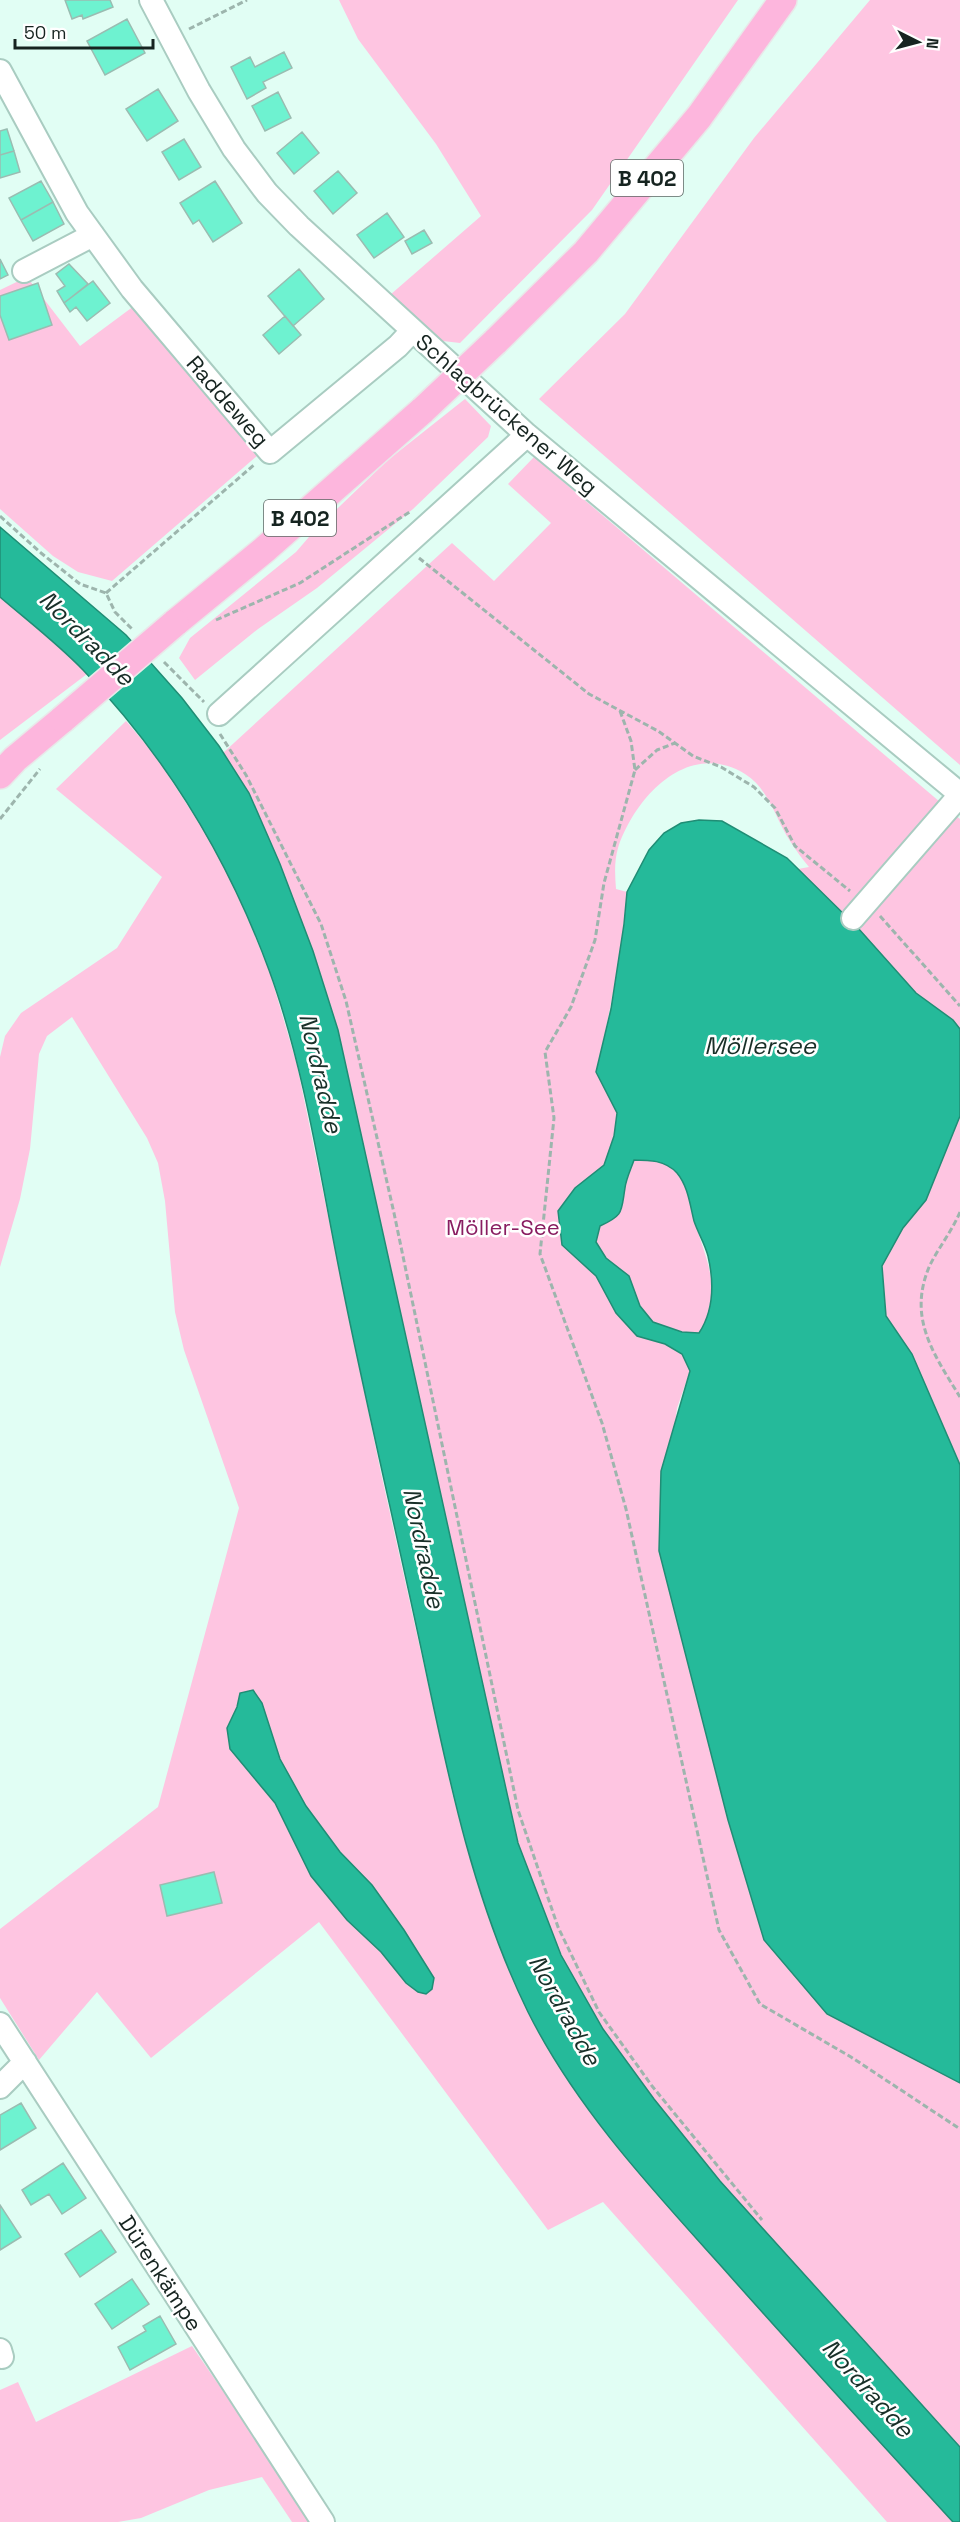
<svg xmlns="http://www.w3.org/2000/svg" width="960" height="2522" font-family="'Space Grotesk',sans-serif">
<style>
.green{fill:#fec5e1}
.water{fill:#25ba9a;stroke:#208d75;stroke-width:1.5;fill-rule:evenodd}
.building{fill:#6ef2d0;stroke:#9abcb1;stroke-width:1.5}
.lines{fill:none;stroke-linecap:round;stroke-linejoin:round}
.minor-casing{stroke:#a9ccc1;stroke-width:26}
.major-casing{stroke:#e8e9e9;stroke-width:30}
.path{stroke:#9db5ad;stroke-width:3;stroke-dasharray:6 3;stroke-linecap:butt}
.minor{stroke:#fff;stroke-width:22}
.major{stroke:#fdb6dd;stroke-width:27}
.major-bridge-casing{stroke:#e8e9e9;stroke-width:30;stroke-linecap:butt}
.major-bridge{stroke:#fdb6dd;stroke-width:27}
.labels{text-anchor:middle;dominant-baseline:central;stroke-width:5;stroke-linejoin:round;paint-order:stroke}
.shield{fill:#fff;stroke:#5c6663;stroke-width:1.5}
.shield-label{font-size:21px;font-weight:bold;fill:#162420}
.street-label{font-size:22px;fill:#162420;stroke:#fff}
.park-label{font-size:22px;fill:#891d61;stroke:#fff}
.water-label{font-size:24px;font-style:italic;fill:#182f28;stroke:#fff}
</style>
<rect width="100%" height="100%" fill="#e1fef4"/>
<path class="green" d="M 339,0 L 738,0 L 592,210 L 460,343 L 443,341 L 390,295 L 481,216 L 436,144 L 358,39 Z
M 870,0 L 960,0 L 960,765 L 539,399 L 625,314 L 754,138 Z
M 27,277 L 80,346 L 134,306 L 257,456 L 112,581 L 78,572 L 53,556 L 0,509 L 0,290 Z
M 465,399 L 491,426 L 488,437 L 413,509 L 317,588 L 258,629 L 195,680 L 179,658 L 190,638 L 296,552 L 315,530 L 388,460 Z
M 534,457 L 960,819 L 960,1029 L 953,1020 L 916,993 L 858,928 L 798,869 L 809,867 C 802,859 796,850 790,841 C 775,818 769,789 745,774 C 688,739 635,797 618,848 C 614,862 615,875 616,889 L 627,892 C 622,953 610,1013 596,1072 L 617,1113 L 614,1136 L 604,1165 L 575,1188 L 562,1245 L 596,1276 L 616,1313 L 637,1336 L 665,1344 L 682,1354 L 690,1371 L 677,1408 L 659,1551 L 728,1820 L 764,1940 L 960,2083 L 960,2447 L 720,2181 L 654,2099 L 603,2029 L 561,1955 L 518,1843 L 338,1030 L 313,951 L 280,864 L 249,793 L 223,753 L 452,543 L 494,581 L 551,523 L 508,484 Z
M 0,597 L 61,648 L 87,674 L 0,740 Z
M 126,721 L 155,755 L 205,832 L 236,890 L 270,973 L 297,1065 L 381,1473 L 453,1796 L 477,1881 L 503,1953 L 529,2013 L 580,2098 L 659,2197 L 953,2522 L 887,2522 L 603,2202 L 548,2230 L 319,1922 L 151,2058 L 97,1992 L 39,2060 L 0,1998 L 0,1929 L 158,1807 L 239,1508 L 184,1350 L 175,1312 L 165,1201 L 158,1163 L 147,1138 L 72,1017 L 47,1036 L 39,1054 L 30,1149 L 20,1199 L 0,1267 L 0,1057 L 5,1036 L 21,1013 L 117,948 L 162,877 L 56,789 Z
M 960,1116 L 960,1464 L 912,1354 L 886,1316 L 882,1266 L 903,1228 L 926,1200 Z
M 634,1160 C 649,1160 664,1160 676,1172 C 689,1185 690,1207 695,1223 C 707,1262 724,1294 699,1333 L 682,1332 L 653,1322 L 640,1306 L 629,1276 L 606,1258 L 596,1242 L 600,1226 C 624,1215 621,1212 625,1188 C 626,1179 631,1169 634,1160 Z
M 192,2346 L 258,2442 L 323,2522 L 292,2522 L 262,2477 L 209,2490 L 141,2518 L 118,2522 L 0,2522 L 0,2390 L 18,2382 L 36,2422 Z"/>
<path class="water" d="M 0,527 L 126,635 L 182,698 L 219,746 L 249,793 L 280,864 L 313,951 L 338,1030 L 518,1843 L 561,1955 L 603,2029 L 654,2099 L 720,2181 L 960,2447 L 960,2522 L 953,2522 C 875,2437 798,2353 722,2267 C 651,2188 576,2108 528,2012 C 474,1902 449,1781 424,1662 C 398,1539 369,1417 344,1294 C 322,1188 306,1071 269,970 C 228,859 166,756 83,670 C 58,644 28,621 0,597 Z
M 699,820 L 722,821 L 787,858 L 858,928 L 916,993 L 953,1020 L 960,1029 L 960,1116 L 926,1200 L 903,1228 L 882,1266 L 886,1316 L 912,1354 L 960,1465 L 960,2083 L 827,2014 L 764,1940 L 728,1820 L 659,1551 L 661,1471 L 690,1371 L 682,1354 L 665,1344 L 637,1336 L 616,1313 L 596,1276 L 562,1245 L 558,1211 L 575,1188 L 604,1165 L 614,1136 L 617,1113 L 596,1072 L 611,1009 L 624,924 L 627,892 L 649,850 L 664,833 L 681,823 ZM 634,1160 C 649,1160 665,1160 677,1173 C 688,1186 690,1205 694,1221 C 698,1233 705,1244 708,1256 C 714,1282 714,1310 699,1333 L 682,1332 L 653,1322 L 640,1306 L 629,1276 L 606,1258 L 596,1242 L 600,1226 C 624,1215 621,1212 625,1188 C 626,1179 631,1169 634,1160 Z
M 253,1690 L 262,1703 L 280,1759 L 306,1806 L 340,1852 L 372,1885 L 404,1930 L 434,1978 L 432,1989 L 426,1994 L 418,1992 L 406,1983 L 381,1952 L 347,1920 L 311,1876 L 275,1803 L 230,1749 L 227,1728 L 237,1707 L 240,1693 Z"/>
<path class="building" d="M 65,0 L 110,0 L 113,7 L 83,19 L 82,15 L 72,19 Z
M 127,19 L 145,53 L 105,75 L 87,41 Z
M 284,52 L 292,68 L 263,82 L 266,88 L 247,99 L 231,67 L 250,57 L 255,67 Z
M 158,89 L 178,121 L 147,141 L 126,109 Z
M 278,92 L 291,118 L 265,131 L 252,106 Z
M 7,129 L 14,151 L 0,155 L 0,131 Z
M 302,132 L 319,153 L 294,174 L 277,153 Z
M 184,139 L 201,167 L 179,180 L 162,152 Z
M 14,151 L 20,172 L 0,178 L 0,155 Z
M 338,171 L 357,193 L 333,214 L 314,191 Z
M 41,181 L 53,202 L 21,220 L 9,198 Z
M 215,181 L 242,223 L 213,242 L 199,220 L 193,224 L 180,203 Z
M 53,202 L 64,224 L 33,241 L 21,220 Z
M 387,213 L 404,237 L 374,258 L 357,235 Z
M 424,230 L 432,243 L 412,254 L 405,241 Z
M 0,259 L 8,275 L 0,279 Z
M 69,264 L 88,284 L 64,303 L 57,291 L 65,286 L 56,274 Z
M 299,269 L 324,299 L 293,326 L 268,296 Z
M 93,281 L 110,303 L 87,321 L 76,307 L 70,312 L 64,303 Z
M 38,283 L 52,325 L 9,340 L 0,315 L 0,296 Z
M 285,316 L 301,335 L 279,354 L 263,335 Z
M 214,1872 L 222,1903 L 167,1916 L 160,1885 Z
M 21,2103 L 36,2128 L 0,2150 L 0,2115 Z
M 63,2163 L 86,2198 L 62,2214 L 49,2194 L 31,2205 L 22,2190 Z
M 0,2205 L 21,2237 L 0,2250 Z
M 101,2230 L 116,2252 L 80,2277 L 65,2254 Z
M 132,2279 L 149,2304 L 112,2329 L 95,2304 Z
M 160,2316 L 176,2344 L 130,2370 L 118,2347 L 146,2331 L 143,2326 Z"/>
<g class="lines">
<g class="minor-casing">
<path id="minor" d="M 151,0 L 199,91 L 234,149 L 267,193 L 299,226 L 527,435 L 960,794
M 0,71 L 77,213 L 132,289 L 270,452 L 398,346 L 412,331
M 24,271 L 93,235
M 219,714 L 527,435
M 853,918 L 960,795
M 0,2024 L 323,2522
M 0,2087 L 25,2062
M 0,2350 L 2,2357"/>
</g>
<g class="major-casing">
<path id="major" d="M 495,342 L 586,252 L 699,117 L 783,0
M 175,623 L 264,550 L 423,410
M 0,775 L 15,759 L 63,719"/>
</g>
<path class="path" d="M 189,29 L 247,0
M 0,516 L 41,553 L 80,584 L 106,593 L 115,612 L 132,629
M 419,558 L 589,694 L 658,731 L 693,756 L 721,767 L 754,787 L 775,808 L 795,846 L 850,891
M 106,593 L 255,464
M 216,620 L 300,583 L 411,511
M 164,662 L 204,702
M 620,711 L 631,741 L 635,770 L 604,883 L 595,940 L 571,1007 L 545,1052 L 554,1118 L 540,1254 L 602,1423 L 626,1509 L 719,1930 L 760,2004 L 851,2057 L 960,2129
M 220,734 L 246,775 L 321,924 L 346,1001 L 394,1213 L 518,1810 L 558,1927 L 599,2012 L 652,2086 L 762,2220
M 635,770 L 657,750 L 675,743
M 0,819 L 40,769
M 880,916 L 960,1006
M 960,1212 C 952,1231 939,1247 930,1265 C 907,1317 933,1353 960,1397"/>
<use href="#minor" class="minor"/>
<use href="#major" class="major"/>
<g class="major-bridge-casing">
<path id="major-bridge" d="M 423,410 L 495,342
M 63,719 L 175,623"/>
</g>
<use href="#major-bridge" class="major-bridge"/>
</g>
<g class="labels">
<g class="shield">
<rect x="611" y="160" width="72" height="36" rx="4.5"/>
<rect x="264" y="500" width="72" height="36" rx="4.5"/>
</g>
<g class="shield-label">
<text x="647" y="178">B 402</text>
<text x="300" y="518">B 402</text>
</g>
<g class="street-label">
<text transform="translate(228 401) rotate(49)">Raddeweg</text>
<text transform="translate(507 414) rotate(41)">Schlagbrückener Weg</text>
<text transform="translate(161 2273) rotate(57)">Dürenkämpe</text>
</g>
<g class="park-label">
<text x="503" y="1227">Möller-See</text>
</g>
<g class="water-label">
<text transform="translate(87 638) rotate(45)">Nordradde</text>
<text x="760" y="1045">Möllersee</text>
<text transform="translate(321 1073) rotate(77)">Nordradde</text>
<text transform="translate(424 1548) rotate(78)">Nordradde</text>
<text transform="translate(565 2010) rotate(61)">Nordradde</text>
<text transform="translate(868 2388) rotate(48)">Nordradde</text>
</g>
</g>
<g transform="translate(918 42) rotate(96)" stroke="#ffffff" stroke-width="4.5" paint-order="stroke">
<path d="M0-4.5L10 22L0 15L-10 22Z" fill="#162420"/>
<text y="-9" font-size="16" font-weight="bold" text-anchor="middle" fill="#162420">N</text>
</g>
<path d="M15 39v9h138v-9" fill="none" stroke="#162420" stroke-width="3"/>
<text x="24" y="39" font-size="18" fill="#162420" stroke="#ffffff" stroke-width="4.5" paint-order="stroke">50 m</text>
</svg>
